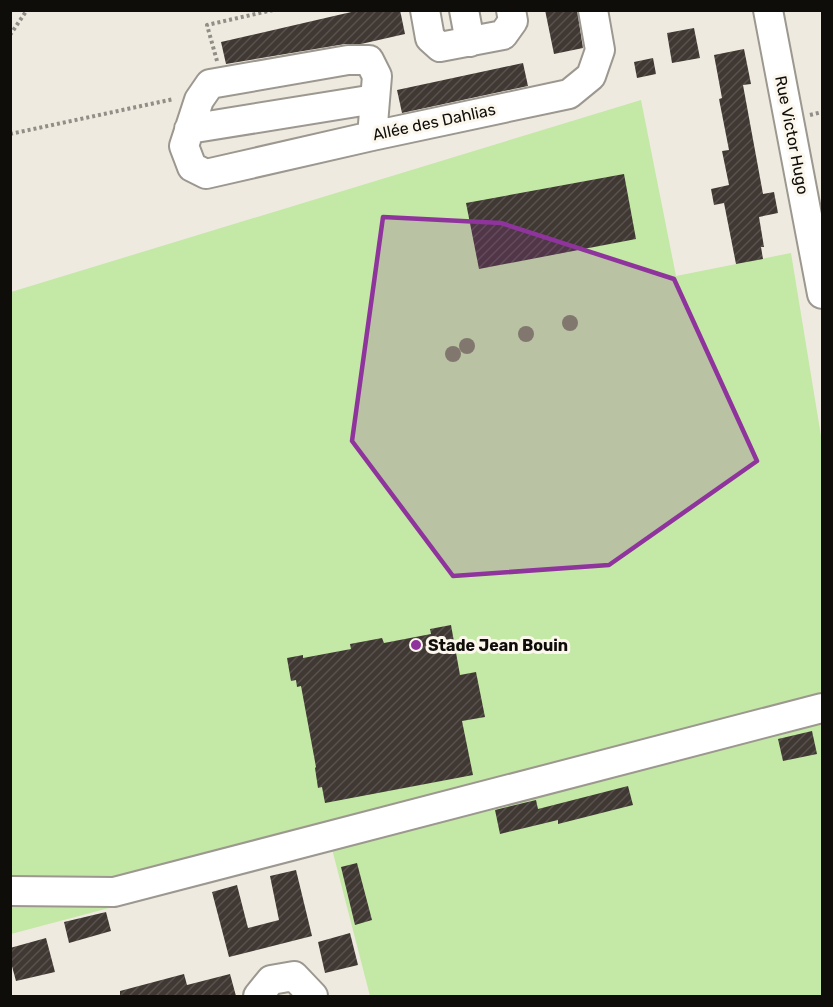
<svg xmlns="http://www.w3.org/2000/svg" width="833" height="1007" font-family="Rubik,sans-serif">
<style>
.grass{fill:#c4e8a5}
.building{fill:url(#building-hatch)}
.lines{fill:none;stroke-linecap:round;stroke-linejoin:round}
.minor-casing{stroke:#9c988f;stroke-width:32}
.path{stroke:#918e87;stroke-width:4;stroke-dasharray:3 3;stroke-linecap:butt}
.minor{stroke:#fff;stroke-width:28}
.tree{fill:#7e8965}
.marked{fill:#8f339d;fill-opacity:0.2;stroke:#8f339d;stroke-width:4.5;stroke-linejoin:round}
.poi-dot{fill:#8f339d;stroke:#fcf7ed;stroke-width:2}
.labels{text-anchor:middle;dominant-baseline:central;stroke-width:6;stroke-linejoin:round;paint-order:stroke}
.street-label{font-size:16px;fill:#0f0d0a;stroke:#fcf7ed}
.poi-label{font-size:16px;font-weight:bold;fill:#0f0d0a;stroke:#fcf7ed;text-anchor:start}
</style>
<defs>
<pattern id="building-hatch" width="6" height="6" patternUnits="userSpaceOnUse" patternTransform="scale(1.5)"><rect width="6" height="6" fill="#403833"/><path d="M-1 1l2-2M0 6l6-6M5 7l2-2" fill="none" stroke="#58514d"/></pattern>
</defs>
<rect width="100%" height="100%" fill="#eeeae0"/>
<path class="grass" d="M 641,100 L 676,276 L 791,253 L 822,442 L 822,996 L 370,996 L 332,849 L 11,934 L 11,292 Z"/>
<path class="building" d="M 360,10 L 400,10 L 405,34 L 361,44 L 345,44 L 226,64 L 221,42 Z
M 545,10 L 577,10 L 583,48 L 554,54 Z
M 694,28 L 700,58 L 672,63 L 667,33 Z
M 744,49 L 751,84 L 743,85 L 763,194 L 774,192 L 778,213 L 759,217 L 764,247 L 761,247 L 763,259 L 736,264 L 724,203 L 714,205 L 711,189 L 729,185 L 722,151 L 729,150 L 719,99 L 722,98 L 714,55 Z
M 653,58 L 656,74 L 637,78 L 634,62 Z
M 523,63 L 528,86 L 402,113 L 397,90 Z
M 624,174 L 636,239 L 479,269 L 466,203 Z
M 451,625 L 460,675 L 476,672 L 485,717 L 462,721 L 473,775 L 325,803 L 322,787 L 318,788 L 315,768 L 316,767 L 301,686 L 297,687 L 296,680 L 291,681 L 287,658 L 303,655 L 303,658 L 351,649 L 350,644 L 382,638 L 384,643 L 431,634 L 430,629 Z
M 812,731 L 817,754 L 783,761 L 778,739 Z
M 628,786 L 633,805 L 558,824 L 558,820 L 500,834 L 495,810 L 536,800 L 538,809 Z
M 357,863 L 372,920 L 355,925 L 341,867 Z
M 296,870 L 312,936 L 229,957 L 212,892 L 237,885 L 248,928 L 279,920 L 270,876 Z
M 106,912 L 111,931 L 69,943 L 64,922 Z
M 350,933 L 358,965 L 325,973 L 318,942 Z
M 46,938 L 55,972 L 16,981 L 10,959 L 10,948 Z
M 184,974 L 187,985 L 230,974 L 236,996 L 120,996 L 120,991 Z"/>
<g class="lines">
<g class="minor-casing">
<path id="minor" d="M 425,10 L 430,38 L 440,47 L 503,35 L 513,21 L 511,10
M 464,10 L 470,42
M 768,10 L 822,294
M 189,129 L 375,99
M 372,136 L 377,76 L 369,60 L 348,60 L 210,84 L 199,100 L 184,146 L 192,167 L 206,174 L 372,136 L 569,94 L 591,76 L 600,50 L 593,10
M 10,891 L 114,892 L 822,708
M 258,996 L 271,980 L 294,976 L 313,996"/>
</g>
<path class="path" d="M 10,35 L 27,10
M 217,61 L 207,25 L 273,10
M 810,115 L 822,112
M 10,134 L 174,99"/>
<use href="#minor" class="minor"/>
</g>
<g class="tree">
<circle cx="570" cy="323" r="8"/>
<circle cx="526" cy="334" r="8"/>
<circle cx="467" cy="346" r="8"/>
<circle cx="453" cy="354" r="8"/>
</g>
<path class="marked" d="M 383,217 L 501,223 L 674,279 L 757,461 L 609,565 L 453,576 L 352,441 Z"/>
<circle class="poi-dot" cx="416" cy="645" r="6"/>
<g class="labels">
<g class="street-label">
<text transform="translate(434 122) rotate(-12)">Allée des Dahlias</text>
<text transform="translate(792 135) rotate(79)">Rue Victor Hugo</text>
</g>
<g class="poi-label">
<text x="428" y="645">Stade Jean Bouin</text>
</g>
</g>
<rect width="833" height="1007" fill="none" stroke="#0f0d0a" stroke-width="24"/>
</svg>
